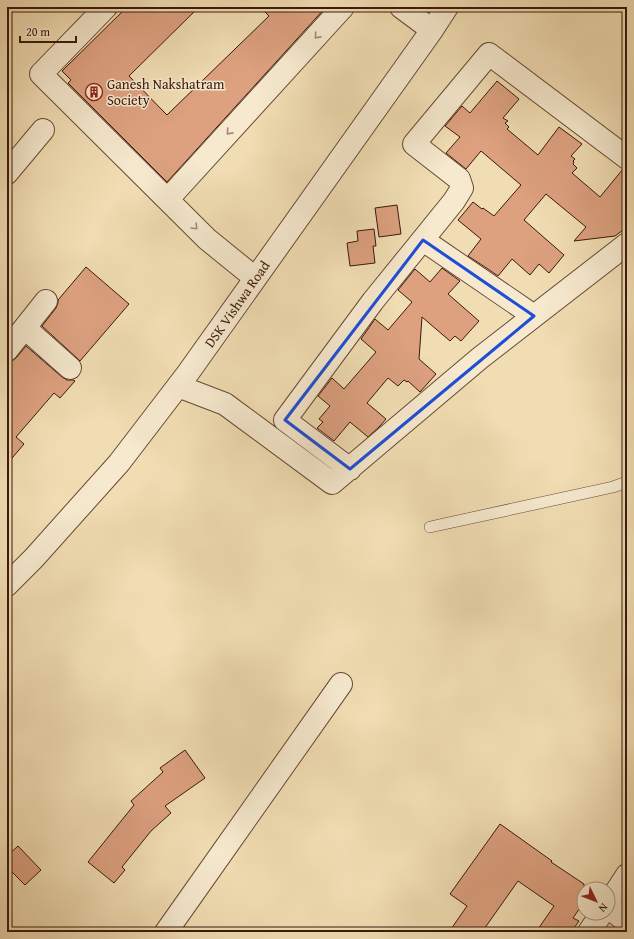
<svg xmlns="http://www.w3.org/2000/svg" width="634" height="939" font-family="'Gentium Book Plus',serif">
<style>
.building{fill:#dda180;stroke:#3a180c}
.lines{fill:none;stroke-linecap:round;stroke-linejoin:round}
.service-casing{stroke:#684936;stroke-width:12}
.minor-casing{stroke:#684936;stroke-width:24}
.service{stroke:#f6e9ce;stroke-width:11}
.minor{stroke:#f6e9ce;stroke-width:22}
.oneway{stroke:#a18b77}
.marked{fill:none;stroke:#1d4ed8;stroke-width:3;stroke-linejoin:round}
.labels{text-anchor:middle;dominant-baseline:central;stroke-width:3;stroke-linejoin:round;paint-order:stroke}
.poi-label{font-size:14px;fill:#3a180c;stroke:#f6e9ce;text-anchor:start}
.street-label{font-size:14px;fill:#3a180c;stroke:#f6e9ce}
</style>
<rect width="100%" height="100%" fill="#f1ddb3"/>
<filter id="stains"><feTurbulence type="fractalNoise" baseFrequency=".005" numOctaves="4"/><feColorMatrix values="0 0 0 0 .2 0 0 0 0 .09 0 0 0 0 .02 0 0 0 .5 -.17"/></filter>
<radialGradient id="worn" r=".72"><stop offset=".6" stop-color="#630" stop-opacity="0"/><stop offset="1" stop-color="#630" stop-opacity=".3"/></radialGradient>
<path class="building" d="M 127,7 L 199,7 L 129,76 L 167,115 L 269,16 L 260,7 L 326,7 L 167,182 L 68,83 L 71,80 L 62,71 Z
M 497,81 L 519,99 L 503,118 L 508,121 L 505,123 L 509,127 L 507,129 L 538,155 L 559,127 L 582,144 L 571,156 L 575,159 L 573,161 L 574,162 L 573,164 L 577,168 L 572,173 L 600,197 L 623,169 L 627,170 L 627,227 L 615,236 L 574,241 L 586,227 L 546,194 L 524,220 L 564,255 L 549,273 L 539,264 L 530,275 L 512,259 L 498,276 L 488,269 L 468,256 L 481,239 L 458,220 L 473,202 L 482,209 L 483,208 L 494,216 L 521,185 L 481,151 L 466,169 L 446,153 L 460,137 L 445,126 L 462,106 L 470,113 Z
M 397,205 L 401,234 L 379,237 L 375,208 Z
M 374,229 L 376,246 L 373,246 L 375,263 L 350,266 L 347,243 L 358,241 L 357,231 Z
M 86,267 L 129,304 L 80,361 L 78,359 L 42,326 L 56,308 L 58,303 L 58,300 Z
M 442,268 L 460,281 L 448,294 L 479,321 L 461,341 L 455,336 L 450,341 L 422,317 L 419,359 L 436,374 L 420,392 L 408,381 L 407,382 L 404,380 L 398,386 L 388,378 L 367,403 L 386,419 L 380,426 L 368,437 L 350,422 L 334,441 L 317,428 L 323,422 L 319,419 L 330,406 L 318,396 L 332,378 L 344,389 L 376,352 L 361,339 L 375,319 L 388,330 L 412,302 L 398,290 L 415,269 L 430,282 Z
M 26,346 L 62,377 L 67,380 L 73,380 L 75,381 L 60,398 L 54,393 L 16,437 L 24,444 L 7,464 L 7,362 L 12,361 L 16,358 Z
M 185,750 L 205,778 L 165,806 L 171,813 L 151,831 L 122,867 L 125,870 L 114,883 L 88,862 L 134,805 L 131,801 L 163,772 L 160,768 Z
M 500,824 L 552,861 L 551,862 L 584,884 L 584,902 L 573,918 L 579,921 L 571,932 L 536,932 L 554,906 L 518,881 L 482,932 L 449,932 L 467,906 L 450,894 Z
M 18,846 L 41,870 L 25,885 L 7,867 L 7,856 Z"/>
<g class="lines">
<g class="service-casing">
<path id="service" d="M 430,527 L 613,487 L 627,482"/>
</g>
<g class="minor-casing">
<path id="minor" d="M 106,7 L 41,74 L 207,239 L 255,278
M 401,7 L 432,30
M 7,173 L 43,130
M 168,199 L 343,7
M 423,240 L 534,316
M 25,328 L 70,368
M 7,350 L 46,301
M 178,386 L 225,404 L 332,483 L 480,358 L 627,244
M 350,469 L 285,420 L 373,301 L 454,201 L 462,188 L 459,179 L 414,144 L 489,54 L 627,158
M 7,585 L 34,558 L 119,463 L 188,373 L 432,30 L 447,7
M 608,904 L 627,875
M 608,907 L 627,922
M 166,932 L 341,684
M 589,932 L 602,913"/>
</g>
<use href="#service" class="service"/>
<use href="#minor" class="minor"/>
</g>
<defs><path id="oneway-chevron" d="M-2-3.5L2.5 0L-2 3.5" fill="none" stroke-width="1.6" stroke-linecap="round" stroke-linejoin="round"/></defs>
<g class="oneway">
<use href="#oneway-chevron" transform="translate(317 36) rotate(132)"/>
<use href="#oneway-chevron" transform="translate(229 132) rotate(132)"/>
<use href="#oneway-chevron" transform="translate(195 227) rotate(45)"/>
</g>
<path class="marked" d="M 423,240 L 534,316 L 350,469 L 285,420 Z"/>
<defs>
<g id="building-ring" transform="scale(0.9)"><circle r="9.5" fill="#f6e9ce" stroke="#8f2418" stroke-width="1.5"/><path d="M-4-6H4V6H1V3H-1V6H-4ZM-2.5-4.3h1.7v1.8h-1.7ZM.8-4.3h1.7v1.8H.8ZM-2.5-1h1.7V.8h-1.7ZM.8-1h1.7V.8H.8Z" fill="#8f2418"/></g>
</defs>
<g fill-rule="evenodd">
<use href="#building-ring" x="94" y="92"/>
</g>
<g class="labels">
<g class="poi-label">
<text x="107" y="84">Ganesh Nakshatram<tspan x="107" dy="16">Society</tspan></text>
</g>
<g class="street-label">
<text transform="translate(237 304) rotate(-55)">DSK Vishwa Road</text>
</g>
</g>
<rect width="634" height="939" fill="none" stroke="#f1ddb3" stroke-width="24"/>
<rect x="8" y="8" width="618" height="923" fill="none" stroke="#3a180c" stroke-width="2"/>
<rect x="12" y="12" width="610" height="915" fill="none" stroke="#3a180c"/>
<g transform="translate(596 901) rotate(133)"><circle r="19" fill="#f6e9ce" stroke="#ab9580"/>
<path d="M0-3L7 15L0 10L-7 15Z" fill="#8f2418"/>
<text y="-6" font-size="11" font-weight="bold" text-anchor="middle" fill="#3a180c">N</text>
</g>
<path d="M20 36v6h56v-6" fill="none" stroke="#3a180c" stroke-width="2"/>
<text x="26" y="36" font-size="12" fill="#3a180c" stroke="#f6e9ce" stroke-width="3" paint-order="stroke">20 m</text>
<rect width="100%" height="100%" filter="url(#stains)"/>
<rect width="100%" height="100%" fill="url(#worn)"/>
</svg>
